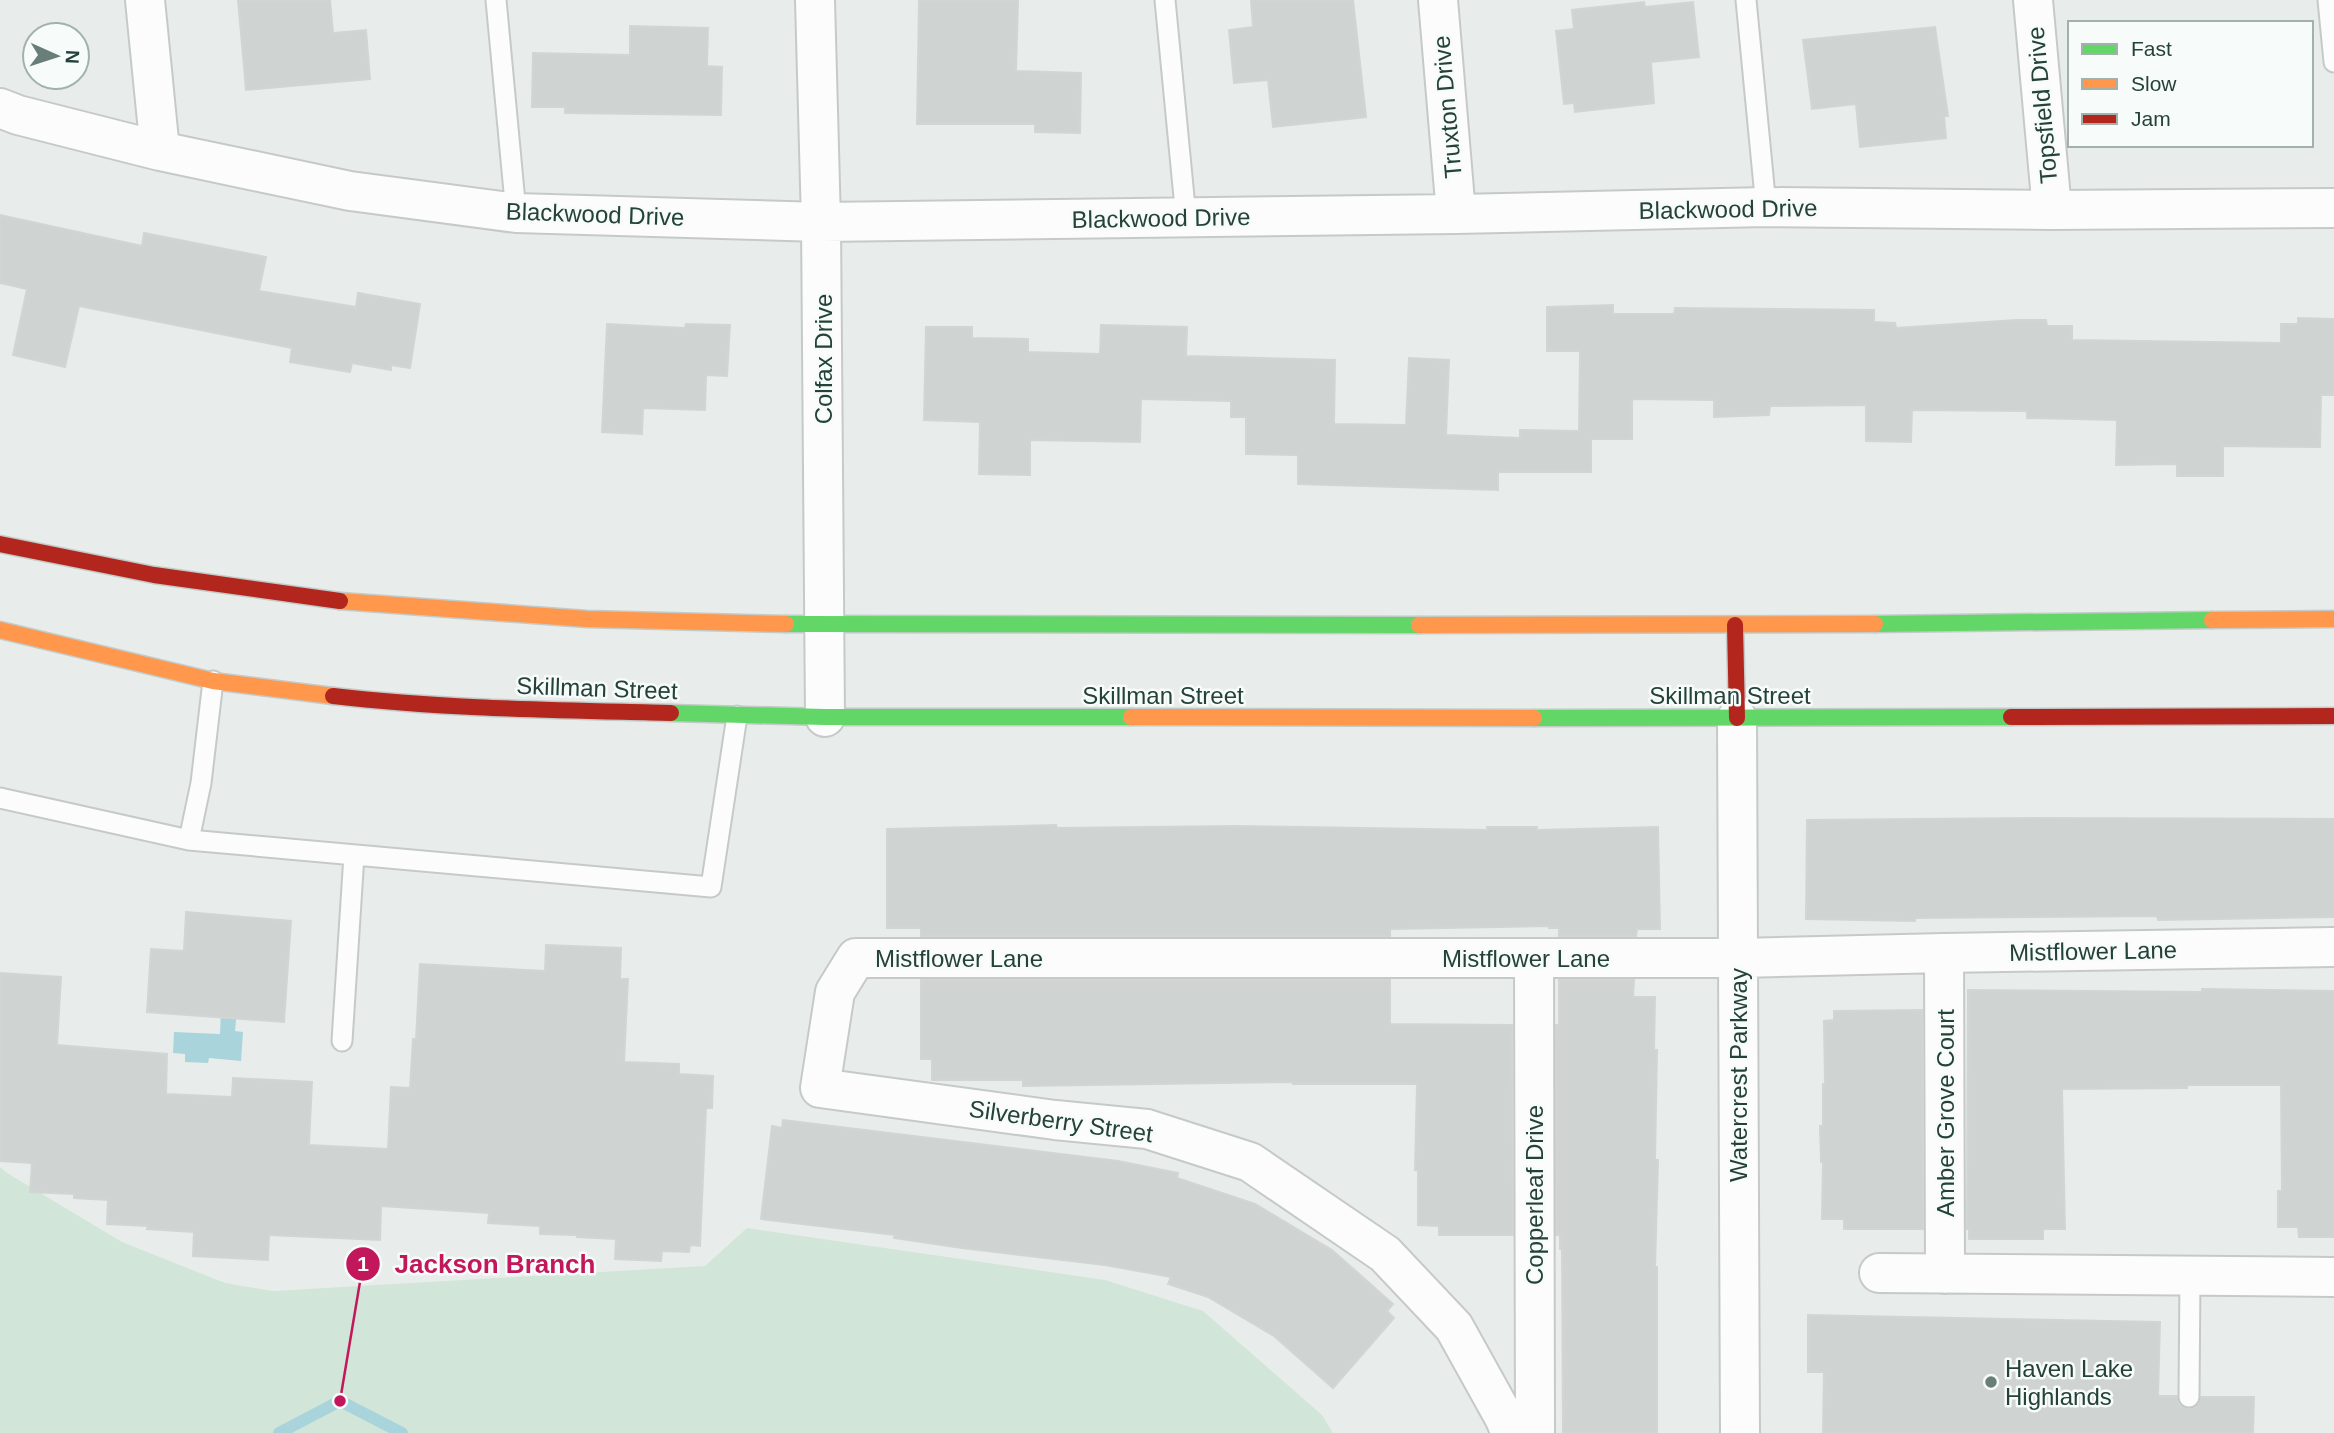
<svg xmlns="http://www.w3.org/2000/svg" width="2334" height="1433" font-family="Helvetica,sans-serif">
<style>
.green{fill:#d1e6d8}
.water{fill:#a9d4db}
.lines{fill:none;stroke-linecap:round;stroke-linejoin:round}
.stream{stroke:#a9d4db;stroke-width:12}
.building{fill:#cfd4d2;stroke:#d1d6d4;stroke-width:2}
.lane-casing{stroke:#c5cac8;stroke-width:23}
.street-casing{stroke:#c5cac8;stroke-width:42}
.fast-casing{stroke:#c3cbc8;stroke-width:19}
.slow-casing{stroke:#c3cbc8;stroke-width:19}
.jam-casing{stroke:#c3cbc8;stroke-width:19}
.lane{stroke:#fcfcfc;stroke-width:19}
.street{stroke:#fcfcfc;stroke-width:38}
.fast{stroke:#63d668;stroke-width:16}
.slow{stroke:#ff974d;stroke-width:16}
.jam{stroke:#b3261e;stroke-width:16}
.poi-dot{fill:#697e78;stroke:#f7fbf9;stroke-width:2.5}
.labels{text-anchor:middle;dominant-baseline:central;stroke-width:5;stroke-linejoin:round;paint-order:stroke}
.street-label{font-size:24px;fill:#24423a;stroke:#f7fbf9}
.poi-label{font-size:24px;fill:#24423a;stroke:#f7fbf9;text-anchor:start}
.leader{fill:none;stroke:#c2185b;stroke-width:2.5}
.callout-dot{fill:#c2185b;stroke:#f7fbf9;stroke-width:2.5}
.mark-label{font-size:21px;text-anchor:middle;font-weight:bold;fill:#fff}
.callout-label{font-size:26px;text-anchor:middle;font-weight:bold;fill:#c2185b;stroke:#f7fbf9;stroke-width:5;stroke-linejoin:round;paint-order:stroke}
</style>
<rect width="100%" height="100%" fill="#e8edeb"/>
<path class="green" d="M 0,1167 L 7,1173 L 122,1242 L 225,1283 L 273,1291 L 705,1266 L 747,1228 L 1105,1280 L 1203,1311 L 1322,1415 L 1333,1433 L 0,1433 Z"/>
<path class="water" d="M 221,1010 L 237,1010 L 235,1031 L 243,1032 L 241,1061 L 209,1058 L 208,1063 L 185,1062 L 185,1054 L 173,1053 L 174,1032 L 220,1034 Z"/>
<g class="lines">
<path class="stream" d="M 279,1433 L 340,1401 L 402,1433"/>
</g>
<path class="building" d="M 238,0 L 330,0 L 333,33 L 366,30 L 370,79 L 246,90 Z
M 919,0 L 1018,0 L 1016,71 L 1081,73 L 1080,133 L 1035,132 L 1035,124 L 917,124 Z
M 1251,0 L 1353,0 L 1366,117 L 1273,127 L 1268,80 L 1234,83 L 1229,30 L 1253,27 Z
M 1644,2 L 1645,7 L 1693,2 L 1699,57 L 1651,62 L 1654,103 L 1575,112 L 1574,103 L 1564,104 L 1556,31 L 1574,29 L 1572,10 Z
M 630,26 L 708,28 L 707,66 L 722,67 L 721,115 L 565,113 L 565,107 L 532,107 L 533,53 L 630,55 Z
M 1935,27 L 1948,116 L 1944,116 L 1946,138 L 1860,147 L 1856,104 L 1812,109 L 1803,40 Z
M 0,215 L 142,246 L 144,233 L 266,257 L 259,291 L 356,307 L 358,293 L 420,304 L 410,368 L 391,365 L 391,370 L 352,363 L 350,372 L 290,362 L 292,348 L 79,306 L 65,367 L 13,355 L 27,289 L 0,283 Z
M 1613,305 L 1613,314 L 1674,314 L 1675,308 L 1874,310 L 1874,322 L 1895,323 L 1896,328 L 2016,320 L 2046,320 L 2047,326 L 2072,326 L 2072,340 L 2281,343 L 2281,324 L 2298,324 L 2298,318 L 2334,319 L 2334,395 L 2321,395 L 2320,447 L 2223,446 L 2223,476 L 2177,476 L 2177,464 L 2116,465 L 2117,420 L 2027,418 L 2027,411 L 1912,410 L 1911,442 L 1866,441 L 1866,405 L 1770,406 L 1769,415 L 1714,417 L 1714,400 L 1632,399 L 1632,439 L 1591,439 L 1591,472 L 1498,472 L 1498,490 L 1298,484 L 1298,455 L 1246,454 L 1246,417 L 1231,417 L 1231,401 L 1141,399 L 1140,442 L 1030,440 L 1030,475 L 979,474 L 980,422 L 924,420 L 926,327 L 972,327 L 972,338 L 1028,339 L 1028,352 L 1100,354 L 1101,325 L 1187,327 L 1186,356 L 1335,360 L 1334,424 L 1406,425 L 1409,358 L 1449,360 L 1446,435 L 1520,438 L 1520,430 L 1579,431 L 1580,351 L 1547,351 L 1547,307 Z
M 607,324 L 685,328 L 686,324 L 730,325 L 727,376 L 706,375 L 705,410 L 643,408 L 642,434 L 602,432 Z
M 2033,818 L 2334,819 L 2334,917 L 2158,920 L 2157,916 L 2029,917 L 1915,918 L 1915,921 L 1806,919 L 1807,820 Z
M 1056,825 L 1057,828 L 1236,826 L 1487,830 L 1487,827 L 1537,827 L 1537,830 L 1658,827 L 1660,929 L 1637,929 L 1636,936 L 1559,936 L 1559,928 L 1549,928 L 1549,926 L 1390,929 L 1390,936 L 921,936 L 921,928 L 887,928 L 887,829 Z
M 186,912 L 291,921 L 284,1022 L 147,1012 L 151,949 L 184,951 Z
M 546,945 L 621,948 L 620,979 L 628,979 L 624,1062 L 679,1064 L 679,1074 L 713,1076 L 712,1108 L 706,1108 L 700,1246 L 690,1245 L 689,1252 L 662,1251 L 661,1261 L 615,1259 L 616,1239 L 577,1237 L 577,1235 L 540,1234 L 540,1226 L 488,1223 L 489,1213 L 381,1206 L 380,1240 L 269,1235 L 268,1260 L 193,1256 L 194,1232 L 147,1229 L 148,1226 L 107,1224 L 108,1200 L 74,1198 L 74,1194 L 30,1192 L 32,1163 L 0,1161 L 0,973 L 61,977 L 57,1045 L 167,1054 L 166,1094 L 232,1097 L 233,1078 L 312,1082 L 309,1145 L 388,1149 L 391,1087 L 410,1088 L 413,1039 L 416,1039 L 420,964 L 545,971 Z
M 921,980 L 1390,980 L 1390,1024 L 1512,1025 L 1513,1235 L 1439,1235 L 1439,1226 L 1418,1225 L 1418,1170 L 1415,1170 L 1417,1084 L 1293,1084 L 1293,1082 L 1023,1086 L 1023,1080 L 932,1080 L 932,1059 L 921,1059 Z
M 1559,980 L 1634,980 L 1633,997 L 1655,997 L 1654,1050 L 1657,1050 L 1655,1160 L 1658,1160 L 1655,1267 L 1657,1267 L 1657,1433 L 1563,1433 L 1562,1249 L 1560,1249 L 1560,1235 L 1556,1235 L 1556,1025 L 1559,1025 Z
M 2202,989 L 2334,991 L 2334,1237 L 2299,1237 L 2298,1227 L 2278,1227 L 2278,1191 L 2282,1191 L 2281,1085 L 2187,1085 L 2187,1088 L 2062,1089 L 2065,1229 L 2043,1229 L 2043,1239 L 1969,1239 L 1969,1229 L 1967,1229 L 1968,990 L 2202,992 Z
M 1922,1010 L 1923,1229 L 1844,1229 L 1844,1219 L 1822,1219 L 1823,1162 L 1821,1162 L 1820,1126 L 1823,1126 L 1823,1084 L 1825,1084 L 1824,1021 L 1834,1020 L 1834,1011 Z
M 783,1120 L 1118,1161 L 1178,1173 L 1177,1178 L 1255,1204 L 1332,1250 L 1393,1304 L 1387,1311 L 1394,1318 L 1333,1388 L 1274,1336 L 1208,1297 L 1168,1284 L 1171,1277 L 1105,1265 L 962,1248 L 894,1238 L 895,1235 L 761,1219 L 772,1126 L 782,1128 Z
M 1808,1315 L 2160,1322 L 2158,1396 L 2177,1396 L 2179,1404 L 2188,1409 L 2196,1407 L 2201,1397 L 2254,1397 L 2253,1433 L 1823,1433 L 1824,1372 L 1808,1372 Z"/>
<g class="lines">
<g class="lane-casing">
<path id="lane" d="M 496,0 L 516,213
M 1165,0 L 1186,218
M 1746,0 L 1766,207
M 2328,0 L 2334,62
M 0,798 L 189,840 L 711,887 L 737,716
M 189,840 L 201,783 L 213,681
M 342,1041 L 354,855
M 2189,1397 L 2190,1276"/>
</g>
<g class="street-casing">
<path id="street" d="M 145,0 L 160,151
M 815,0 L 821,222 L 825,717
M 1438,0 L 1456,214
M 2033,0 L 2052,210
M 0,108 L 18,115 L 160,151 L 350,191 L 516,213 L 821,222 L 1456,214 L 1766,207 L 2052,210 L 2334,208
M 1737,718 L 1740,1433
M 1944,953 L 1945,1274
M 1534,958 L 1535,1433
M 1879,1273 L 2334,1277
M 1511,1433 L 1504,1417 L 1454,1327 L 1385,1254 L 1250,1162 L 1147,1129 L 1055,1120 L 820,1088 L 835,992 L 856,958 L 1738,958 L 1944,953 L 2334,947"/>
</g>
<g class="fast-casing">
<path id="fast" d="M 786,624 L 1419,625
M 1875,624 L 2212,620
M 671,713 L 825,717 L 1131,717
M 1534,718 L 2011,717"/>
</g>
<g class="slow-casing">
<path id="slow" d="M 340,601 L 587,619 L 786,624
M 2212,620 L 2334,619
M 1419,625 L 1875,624
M 0,630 L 213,681 L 333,696
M 1131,717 L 1534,718"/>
</g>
<g class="jam-casing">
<path id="jam" d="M 0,544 L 154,575 L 340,601
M 1735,625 L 1737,718
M 333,696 C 445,709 558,710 671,713
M 2011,717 L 2334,716"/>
</g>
<use href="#lane" class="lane"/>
<use href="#street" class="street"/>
<use href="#fast" class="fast"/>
<use href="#slow" class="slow"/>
<use href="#jam" class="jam"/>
</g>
<circle class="poi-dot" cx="1991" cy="1382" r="7"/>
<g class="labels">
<g class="street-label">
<text transform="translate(2042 105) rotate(-95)">Topsfield Drive</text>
<text transform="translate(1447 107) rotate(-95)">Truxton Drive</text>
<text transform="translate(1728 209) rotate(-1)">Blackwood Drive</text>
<text transform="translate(595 214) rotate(2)">Blackwood Drive</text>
<text transform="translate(1161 218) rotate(-1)">Blackwood Drive</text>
<text transform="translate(823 359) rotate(-90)">Colfax Drive</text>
<text transform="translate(597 688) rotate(2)">Skillman Street</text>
<text x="1163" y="695">Skillman Street</text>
<text x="1730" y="695">Skillman Street</text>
<text transform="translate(2093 951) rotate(-1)">Mistflower Lane</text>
<text x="959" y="958">Mistflower Lane</text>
<text x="1526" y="958">Mistflower Lane</text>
<text transform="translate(1738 1075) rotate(-90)">Watercrest Parkway</text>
<text transform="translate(1945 1113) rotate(-90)">Amber Grove Court</text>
<text transform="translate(1061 1121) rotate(8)">Silverberry Street</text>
<text transform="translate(1534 1195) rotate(-90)">Copperleaf Drive</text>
</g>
<g class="poi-label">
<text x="2005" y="1368">Haven Lake<tspan x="2005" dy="28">Highlands</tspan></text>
</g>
</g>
<path class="leader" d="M340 1401L363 1264"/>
<g class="callout-dot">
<circle cx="340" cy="1401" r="7"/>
<circle cx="363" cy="1264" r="18"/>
</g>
<g class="mark-label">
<text x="363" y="1271">1</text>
</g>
<g class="callout-label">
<text x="495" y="1273">Jackson Branch</text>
</g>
<rect x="2068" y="21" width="245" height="126" fill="#f7fbf9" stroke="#a3b1ad" stroke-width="2"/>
<rect x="2082" y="44" width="35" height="10" fill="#63d668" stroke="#a3b1ad" stroke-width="2"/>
<text x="2131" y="56" font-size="21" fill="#24423a">Fast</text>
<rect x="2082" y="79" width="35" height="10" fill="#ff974d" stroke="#a3b1ad" stroke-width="2"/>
<text x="2131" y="91" font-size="21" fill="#24423a">Slow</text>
<rect x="2082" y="114" width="35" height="10" fill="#b3261e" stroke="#a3b1ad" stroke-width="2"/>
<text x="2131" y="126" font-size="21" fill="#24423a">Jam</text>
<g transform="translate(56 56) rotate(93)"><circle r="33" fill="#f7fbf9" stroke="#a3b1ad" stroke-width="2"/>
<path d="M0-5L12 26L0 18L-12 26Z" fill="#697e78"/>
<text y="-10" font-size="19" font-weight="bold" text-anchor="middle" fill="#24423a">N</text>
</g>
</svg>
